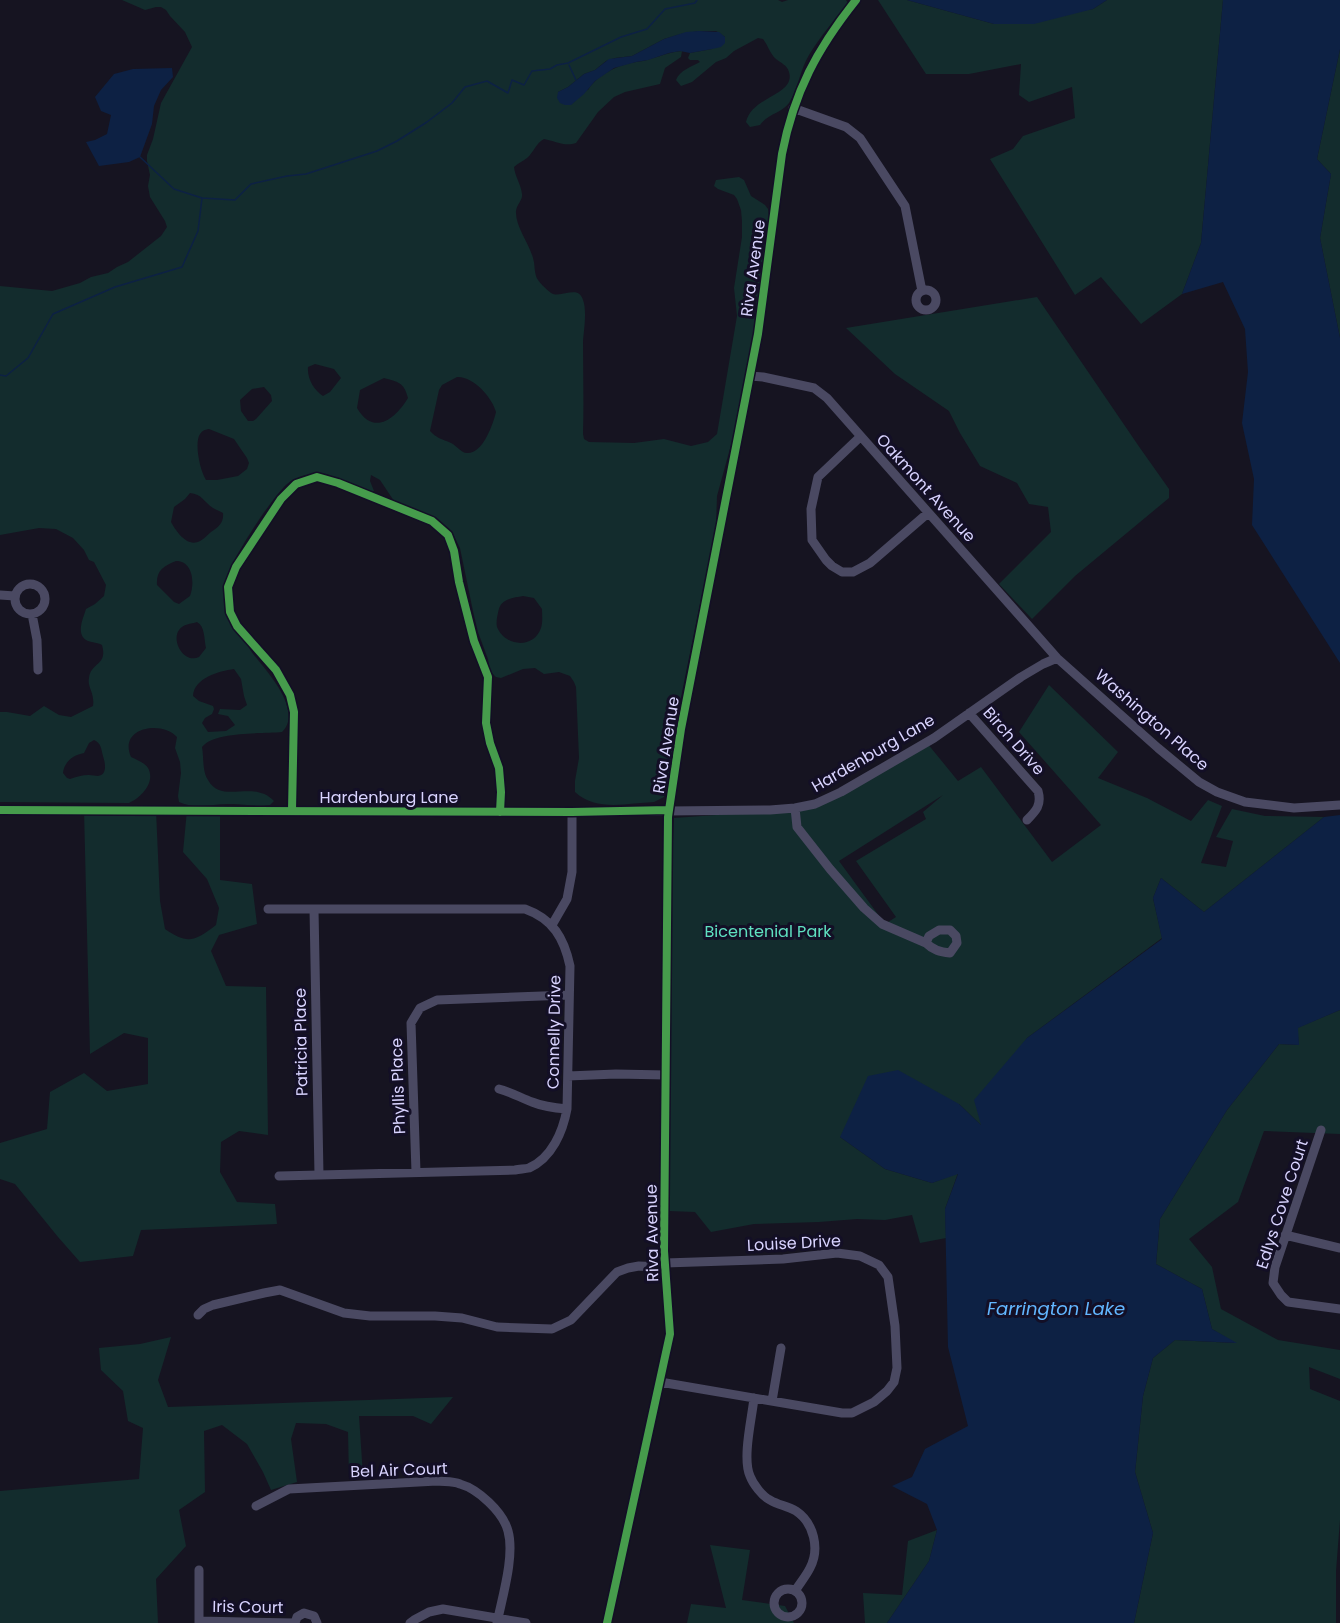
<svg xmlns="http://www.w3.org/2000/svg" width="1340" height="1623" font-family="Poppins,sans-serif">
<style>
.green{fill:#132c2d;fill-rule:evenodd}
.water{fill:#0d2144}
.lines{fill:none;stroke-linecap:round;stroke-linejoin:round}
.stream{stroke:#0d2144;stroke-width:1.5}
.minor{stroke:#4a4962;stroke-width:9}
.cycleway-casing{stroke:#130f26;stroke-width:11}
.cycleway{stroke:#469c4c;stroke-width:8}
.labels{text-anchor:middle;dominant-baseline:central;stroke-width:6;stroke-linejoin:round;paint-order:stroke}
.street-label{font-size:16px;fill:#d9d4ff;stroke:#130f26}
.park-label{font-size:16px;fill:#5fe0c0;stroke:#130f26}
.water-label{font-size:18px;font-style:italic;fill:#62b6ff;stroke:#130f26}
</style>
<rect width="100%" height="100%" fill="#161421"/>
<path class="green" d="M 122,0 L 778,0 L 782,2 L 788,0 L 846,0 L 848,3 C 834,20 820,37 809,55 C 800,70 798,89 789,103 C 782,113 769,113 760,125 L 750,127 L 746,122 C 752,96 796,95 789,72 C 787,65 781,63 776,59 C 770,54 768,45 763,39 L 758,38 L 734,51 L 726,58 L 716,62 L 692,82 L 681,86 L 676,80 C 680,70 691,67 700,62 L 698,60 L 690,60 L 688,58 L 690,53 L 712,49 L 725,37 L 716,31 L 699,31 L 681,34 L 664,39 L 632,56 L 615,58 L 606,61 L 595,70 L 584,74 L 568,87 L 558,92 L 588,90 C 598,74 618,65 636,62 C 641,61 645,61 650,59 C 661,56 670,52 682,51 L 681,57 L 665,68 L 660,84 L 625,92 L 614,97 L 598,112 L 576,143 C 565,147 555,141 544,139 C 536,143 534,152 527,158 C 522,162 518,163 514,167 C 515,177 521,184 522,194 C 523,200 517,204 516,211 C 515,226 529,243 533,258 C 535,264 534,270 536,276 C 537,281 547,290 551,293 C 561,299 578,284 583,300 C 587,310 584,330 583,341 C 583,372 584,403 583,434 L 584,439 L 589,442 L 634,443 L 664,439 L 691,446 L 708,442 L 717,434 L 737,316 L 734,288 L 742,237 L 742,221 L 741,210 L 737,199 L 734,195 L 718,189 L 714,186 L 716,180 L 739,177 L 744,180 L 751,196 L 765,205 L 768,209 L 770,226 L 762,295 L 741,408 L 717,496 L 716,526 L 682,692 L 674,740 L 669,777 L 664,797 L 654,802 C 628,803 596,812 575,792 L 575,781 L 579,758 L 576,687 L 574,682 L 570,676 L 559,672 L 544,674 L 535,668 L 523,669 L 501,678 L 496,677 L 490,671 L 488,659 L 478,632 L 473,611 L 460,548 L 453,534 L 450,530 L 436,520 L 394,501 L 380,480 L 371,475 L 370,481 L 374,491 L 372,492 L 326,474 C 312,473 298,475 287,484 C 272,497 230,561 226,580 C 223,591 223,605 228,616 C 231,624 239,631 244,638 C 247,643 249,649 253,654 C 266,670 304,711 282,732 C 262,734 214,731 202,747 C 204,758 202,771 208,780 C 222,805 253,779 274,801 L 270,805 C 257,807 245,804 232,804 C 215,803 195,810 179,802 L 178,796 L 181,773 L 180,762 L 175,748 L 177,737 C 162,720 118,727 131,757 C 137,760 145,763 148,768 C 156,782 141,798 129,803 L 0,802 L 0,712 L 7,712 L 30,716 L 44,706 L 59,715 L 71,717 L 93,706 C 95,693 87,687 89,678 C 91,662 108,666 102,645 C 97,642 93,643 88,641 C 75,635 83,619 86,609 L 95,604 L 104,596 L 106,585 L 94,562 L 89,560 L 84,550 L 73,538 L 56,529 L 39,528 L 0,535 L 0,286 L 52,291 L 80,283 L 91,277 L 108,273 L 117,267 L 128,262 L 161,236 L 167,227 L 165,221 L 150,197 L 148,186 L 150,175 L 147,161 L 147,155 L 153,139 L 161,103 L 192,47 L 185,32 L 170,16 L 166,10 L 161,7 L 156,7 L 145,10 ZM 315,364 L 334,369 L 341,378 L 330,392 L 323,396 C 314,390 307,379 308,367 ZM 457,377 C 473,376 492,397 496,412 C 493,424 483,454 467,453 C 461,453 456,445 451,443 C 442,439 436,438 430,431 L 439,390 L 442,385 ZM 384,378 C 398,382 404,382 408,398 C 396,418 374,437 357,408 L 360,390 ZM 264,387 L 271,395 L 272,401 L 256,419 L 253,421 L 248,421 L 241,411 L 240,400 L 252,389 ZM 209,429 L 234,439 L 247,458 L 249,463 L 247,469 L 238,476 L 217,480 L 206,480 C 200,471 194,443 200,434 C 203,430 204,430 209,429 ZM 190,493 C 202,494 204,502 213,508 C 216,510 220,511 223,513 C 224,522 219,527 211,532 C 207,535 204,539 200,541 C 187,548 176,531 171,522 L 174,507 L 185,499 ZM 176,561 C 193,561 195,583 190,596 L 179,604 L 174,602 L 157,585 C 156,571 163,566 176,561 ZM 523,596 L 534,598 L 542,609 C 542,614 543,622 541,628 C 534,649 505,647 497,627 C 496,623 497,617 498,613 C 499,608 500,604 505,601 C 510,598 517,597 523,596 ZM 197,622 C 205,626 204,639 206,648 L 199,657 C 184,664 171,641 179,630 C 183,624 191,624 197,622 ZM 234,669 L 241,679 L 244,696 L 247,705 L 240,710 L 220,709 L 218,714 L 228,716 L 235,725 L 226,731 L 208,732 L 202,723 L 205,718 L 212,714 L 214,709 L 213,706 L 199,701 L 193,696 C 194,678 219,671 234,669 ZM 94,740 C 101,743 101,748 103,756 C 105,762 108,775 98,776 C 95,776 92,775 89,775 C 82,775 76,777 70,779 L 67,778 L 63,773 C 64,762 73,755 84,753 L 89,743 Z
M 878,0 L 907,0 L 994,24 L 1093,9 L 1107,0 L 1223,0 L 1201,243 L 1182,294 L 1141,324 L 1101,277 L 1075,295 L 990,159 L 1013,149 L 1023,136 L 1075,118 L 1072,87 L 1029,102 L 1019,95 L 1021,64 L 969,74 L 926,74 Z
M 1340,49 L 1340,338 L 1320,238 L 1331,174 L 1317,159 Z
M 1037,297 L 1140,448 L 1169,489 L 1169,498 L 1075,576 L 1032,619 L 999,584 L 1051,532 L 1048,507 L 1029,504 L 1017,483 L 980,466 L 960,433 L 949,411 L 895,374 L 846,328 Z
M 1049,685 L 1118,752 L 1098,778 L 1147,798 L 1191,821 L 1208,800 L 1222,806 L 1201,863 L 1226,867 L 1233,841 L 1216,837 L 1232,809 L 1265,816 L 1324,817 L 1204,912 L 1161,878 L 1153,898 L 1162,938 L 1027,1038 L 982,1126 L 959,1104 L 840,1137 L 885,1169 L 932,1183 L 958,1173 L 945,1209 L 946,1238 L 920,1243 L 912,1215 L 885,1220 L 857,1219 L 819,1222 L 754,1224 L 711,1232 L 695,1212 L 669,1211 L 663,1074 L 674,818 L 815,808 L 927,743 L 958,781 L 981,767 L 1052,862 L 1101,825 L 1019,732 ZM 943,795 L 923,812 L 926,819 L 856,861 L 896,917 L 885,924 L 839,861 Z
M 84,810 L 156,810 L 160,901 L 165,929 C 188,945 195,941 216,925 L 219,908 L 207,879 L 183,852 L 187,810 L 220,810 L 220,880 L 252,884 L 257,924 L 219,935 L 211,951 L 226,986 L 266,987 L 268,1135 L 239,1131 L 221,1142 L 220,1172 L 237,1202 L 275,1204 L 277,1224 L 141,1230 L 133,1256 L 80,1262 L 58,1237 L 15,1184 L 0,1179 L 0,1143 L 47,1129 L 50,1092 L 84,1073 L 107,1091 L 148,1084 L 148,1038 L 124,1033 L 90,1054 Z
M 1340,1010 L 1340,1134 L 1264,1131 L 1238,1202 L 1189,1239 L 1212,1267 L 1221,1309 L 1278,1340 L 1340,1350 L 1340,1379 L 1309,1367 L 1310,1389 L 1340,1401 L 1340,1520 L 1336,1571 L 1336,1623 L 1134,1623 L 1153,1533 L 1135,1472 L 1143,1396 L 1153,1358 L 1175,1340 L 1235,1343 L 1212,1329 L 1202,1289 L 1156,1264 L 1160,1219 L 1227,1110 L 1279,1044 L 1299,1045 L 1297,1028 Z
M 171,1337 L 158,1380 L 168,1407 L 453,1397 L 431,1424 L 413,1416 L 359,1416 L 363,1476 L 349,1477 L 348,1432 L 326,1424 L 296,1423 L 291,1439 L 297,1482 L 271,1490 L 263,1472 L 247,1444 L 222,1425 L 204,1431 L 205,1492 L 179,1510 L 186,1546 L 156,1579 L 158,1623 L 0,1623 L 0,1491 L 139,1479 L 143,1428 L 128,1421 L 123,1391 L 101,1370 L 99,1348 L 140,1344 Z
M 937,1530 L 929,1561 L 887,1623 L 865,1623 L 863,1593 L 902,1595 L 908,1541 Z
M 710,1545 L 750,1550 L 742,1600 L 785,1606 L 794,1623 L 687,1623 L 691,1604 L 726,1608 Z"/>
<path class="water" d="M 907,0 L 1107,0 L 1093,9 L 1034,24 L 994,24 Z
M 1223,0 L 1340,0 L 1340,49 L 1317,159 L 1331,174 L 1320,238 L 1340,338 L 1340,663 L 1252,525 L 1254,479 L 1242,423 L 1248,372 L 1245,329 L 1223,282 L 1182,294 L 1201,243 Z
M 699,31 L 719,32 L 725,37 L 725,43 L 721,47 L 712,49 L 690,53 L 680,51 L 669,53 L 648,60 L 636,62 L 614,68 L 595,81 L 584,94 L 571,105 L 565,105 L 560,103 L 557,98 L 558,92 L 568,87 L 584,74 L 595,70 L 609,59 L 632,56 L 664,39 L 686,32 Z
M 172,68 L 173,77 L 161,90 L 154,106 L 152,124 L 140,157 L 129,162 L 99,166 L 86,142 L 95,140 L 107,134 L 111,115 L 101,111 L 95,97 L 114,74 L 133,69 Z
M 1340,815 L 1340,1010 L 1298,1028 L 1299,1045 L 1279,1044 L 1227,1110 L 1160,1219 L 1156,1264 L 1202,1289 L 1212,1329 L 1237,1343 L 1175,1340 L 1153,1358 L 1143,1396 L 1135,1472 L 1153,1533 L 1134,1623 L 887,1623 L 929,1561 L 937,1530 L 927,1504 L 892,1486 L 912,1477 L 925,1449 L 968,1426 L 948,1347 L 945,1209 L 958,1174 L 932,1183 L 885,1169 L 840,1137 L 868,1076 L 898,1070 L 959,1104 L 981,1125 L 974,1100 L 1027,1038 L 1162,939 L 1153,898 L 1161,878 L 1204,912 L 1324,817 Z"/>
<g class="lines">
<path class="stream" d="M 569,65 L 576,80
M 140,157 L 174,189 L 202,198
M 0,375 L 6,376 L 28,358 L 53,314 L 115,287 L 182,267 L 198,231 L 202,198 L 235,200 L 251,184 L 287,176 L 306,174 L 377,151 L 397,141 L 427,122 L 452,103 L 465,87 L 487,81 L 508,93 L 512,80 L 524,85 L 532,71 L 550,69 L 557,65 L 568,63 L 621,37 L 647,29 L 665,9 L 695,3 L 697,0"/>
<path class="minor" d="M 793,108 L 846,127 L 860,138 L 905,206 L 922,291
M916 300a10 10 0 1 1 20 0a10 10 0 1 1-20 0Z
M 750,376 L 763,377 L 814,388 L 827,398 L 1057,658 L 1158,748 L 1199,782 L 1217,792 L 1245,802 L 1294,808 L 1340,805
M 860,437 L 818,477 L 811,509 L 812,540 L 826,560 L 832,566 L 842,572 L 853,572 L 870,563 L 928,513
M15 599a15 15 0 1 1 30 0a15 15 0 1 1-30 0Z
M 0,595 L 15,596
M 32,614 L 37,640 L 38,670
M 969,713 L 1038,791 C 1042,805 1036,811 1027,820
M 795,808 L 797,827 L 830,869 L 864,908 L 882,924 L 926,943
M 0,810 L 572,812 L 770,810 L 795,808 L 815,804 L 841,792 L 934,738 L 1021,677 L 1043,664 L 1057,658
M 292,810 L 294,712 L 290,695 L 276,670 L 237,626 L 230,612 L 228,587 L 236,567 L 281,499 L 296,484 L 317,477 L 338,483 L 432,521 L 448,535 L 454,551 L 459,582 L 474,641 L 488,677 L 486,723 L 490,743 L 499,768 L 501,792 L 500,812
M 268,909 L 525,909 C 553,919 564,938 570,966 L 567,1109 C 563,1131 552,1158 529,1168 C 525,1169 520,1169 515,1170 L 279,1176
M 314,909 L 319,1175
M 552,925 L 567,899 L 572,872 L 572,812
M 939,930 L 950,930 L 956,936 L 957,943 L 950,953 C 940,952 933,950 926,943 L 929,936 Z
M 568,1076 L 616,1074 L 666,1075
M 499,1089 C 511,1092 521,1098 532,1102 C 544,1107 555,1108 567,1109
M 1321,1130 L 1275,1267 L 1273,1283 L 1281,1295 L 1288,1302 L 1340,1309
M 416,1172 L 411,1023 L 420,1008 L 437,1000 L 569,995
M 1285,1235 L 1340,1248
M 198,1315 L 204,1309 L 213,1305 L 264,1293 L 280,1290 L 344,1313 L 370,1316 L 435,1316 L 462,1318 L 497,1327 L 552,1329 L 571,1320 L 617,1272 L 628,1268 L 639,1266 L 665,1267
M 660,1382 L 842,1413 L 852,1413 L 874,1402 L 887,1391 L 894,1382 L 897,1368 L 895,1326 L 888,1277 L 879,1265 L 860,1256 L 837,1253 L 783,1259 L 665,1263
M 754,1398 C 752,1418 742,1458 750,1476 C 753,1484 762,1496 770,1500 C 778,1505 788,1506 796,1511 C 814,1523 820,1549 810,1568 C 806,1576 800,1583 795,1591
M 772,1401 L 781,1348
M 256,1506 L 289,1489 L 437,1481 C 444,1482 453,1481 460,1484 C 478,1489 503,1512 508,1531 C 515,1556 502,1598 497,1623
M 199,1570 L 199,1623
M774 1603a14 14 0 1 1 28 0a14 14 0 1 1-28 0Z
M 199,1621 L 295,1623
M 295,1623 L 297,1617 L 304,1613 L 314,1616 L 317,1623
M 410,1623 L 414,1620 L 429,1612 L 443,1609 L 526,1623
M 607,1623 L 670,1334 L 664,1251 L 668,817 L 681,729 L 758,334 L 782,154 C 794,92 817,49 856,0"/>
<g class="cycleway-casing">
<path id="cycleway" d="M 0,810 L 572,812 L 669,810
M 292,810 L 294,712 L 290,695 L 276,670 L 237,626 L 230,612 L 228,587 L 236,567 L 281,499 L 296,484 L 317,477 L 338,483 L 432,521 L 448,535 L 454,551 L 459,582 L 474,641 L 488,677 L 486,723 L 490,743 L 499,768 L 501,792 L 500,812
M 607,1623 L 670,1334 L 664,1251 L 668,817 L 681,729 L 758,334 L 782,154 C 794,92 817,49 856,0"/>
</g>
<use href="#cycleway" class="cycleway"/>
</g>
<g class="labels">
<g class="street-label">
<text transform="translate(753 268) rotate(-82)">Riva Avenue</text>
<text transform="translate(926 488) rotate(48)">Oakmont Avenue</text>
<text transform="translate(1152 720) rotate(41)">Washington Place</text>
<text transform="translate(1014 741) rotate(49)">Birch Drive</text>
<text transform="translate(666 745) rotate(-81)">Riva Avenue</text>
<text transform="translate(873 753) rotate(-30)">Hardenburg Lane</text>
<text x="389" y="797">Hardenburg Lane</text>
<text transform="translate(554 1032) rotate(-89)">Connelly Drive</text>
<text transform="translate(301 1042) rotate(-91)">Patricia Place</text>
<text transform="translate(398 1086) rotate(-92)">Phyllis Place</text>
<text transform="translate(1282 1204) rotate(-72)">Edlys Cove Court</text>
<text transform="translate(652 1233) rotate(-91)">Riva Avenue</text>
<text transform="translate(794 1243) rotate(-3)">Louise Drive</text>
<text transform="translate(399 1470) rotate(-2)">Bel Air Court</text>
<text transform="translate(248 1607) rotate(1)">Iris Court</text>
</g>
<g class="park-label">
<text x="768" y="931">Bicentenial Park</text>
</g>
<g class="water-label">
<text x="1056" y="1308">Farrington Lake</text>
</g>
</g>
</svg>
